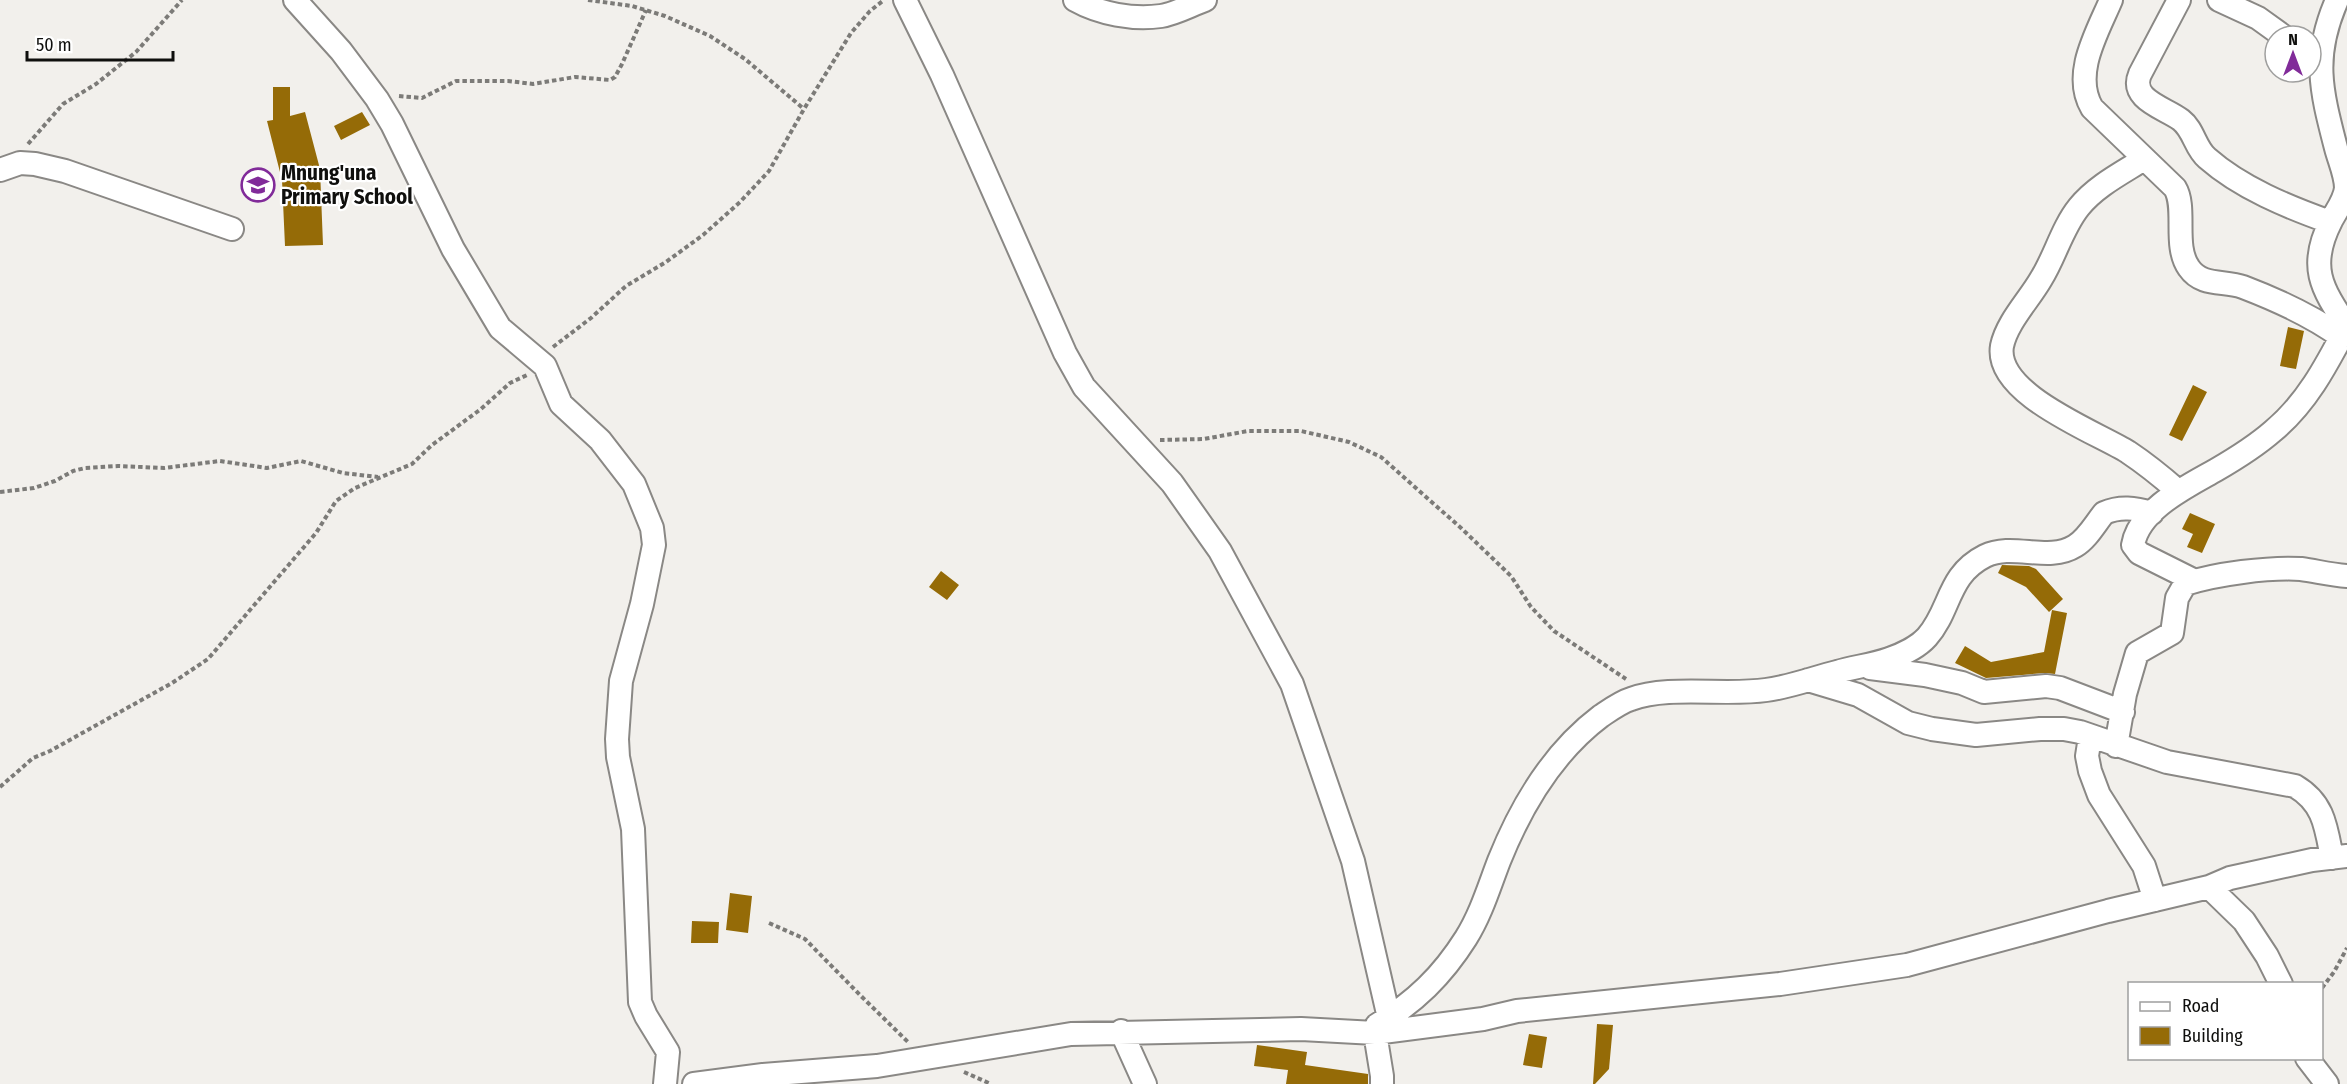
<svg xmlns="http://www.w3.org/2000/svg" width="2347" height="1084" font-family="'Fira Sans Condensed',sans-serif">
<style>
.building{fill:#956b07}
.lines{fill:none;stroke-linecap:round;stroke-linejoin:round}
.minor-casing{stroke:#8a8885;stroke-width:26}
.path{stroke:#7c7b78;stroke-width:4;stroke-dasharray:4.5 3;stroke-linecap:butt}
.minor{stroke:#fff;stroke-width:22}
.labels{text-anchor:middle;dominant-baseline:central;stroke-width:4.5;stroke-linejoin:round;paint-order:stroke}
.poi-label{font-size:21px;font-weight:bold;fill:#0f0f0d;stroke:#fff;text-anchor:start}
</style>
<rect width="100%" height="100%" fill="#f2f0ec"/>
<path class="building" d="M 273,87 L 290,87 L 290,116 L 305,112 L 320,169 L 323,245 L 285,246 L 282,180 L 267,121 L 273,120 Z
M 362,112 L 370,125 L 341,140 L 334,126 Z
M 2288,327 L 2304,331 L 2296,369 L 2280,366 Z
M 2193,385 L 2207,392 L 2182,441 L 2169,435 Z
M 2190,513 L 2215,524 L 2202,553 L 2187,547 L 2193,534 L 2182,529 Z
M 2002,565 L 2029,566 L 2036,569 L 2063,599 L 2049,612 L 2026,587 L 1998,573 Z
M 941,571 L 959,585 L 947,600 L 929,587 Z
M 2052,610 L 2067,613 L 2055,674 L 2045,673 L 1986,678 L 1955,663 L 1965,646 L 1991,662 L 2044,652 Z
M 730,893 L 752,896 L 748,933 L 726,930 Z
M 692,921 L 719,922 L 718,943 L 691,943 Z
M 1597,1024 L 1613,1025 L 1609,1069 L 1595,1084 L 1593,1084 Z
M 1529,1034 L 1547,1037 L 1542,1068 L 1523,1065 Z
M 1257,1045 L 1307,1052 L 1305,1065 L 1368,1074 L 1368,1084 L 1286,1084 L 1288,1070 L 1254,1066 Z"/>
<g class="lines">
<g class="minor-casing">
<path id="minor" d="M 295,0 L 341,51 L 377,99 L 392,124 L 453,249 L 500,328 L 545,366 L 561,404 L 600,440 L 634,484 L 652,528 L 654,545 L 642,604 L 621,681 L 617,739 L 618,757 L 633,829 L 640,1002 L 646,1016 L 668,1052 L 665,1084
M 905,0 L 942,75 L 1065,353 L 1084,387 L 1172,483 L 1220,551 L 1292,684 L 1353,861 L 1389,1018 L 1375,1033 L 1382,1076 L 1382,1084
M 1075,0 C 1100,14 1133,20 1161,16 C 1175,14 1191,5 1205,0
M 2111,0 C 2097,33 2072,74 2092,108 L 2175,188 C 2187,208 2173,246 2189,268 C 2202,287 2224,280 2243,287 C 2277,300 2311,315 2341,337
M 2179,0 L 2140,74 C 2129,100 2166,108 2181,120 C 2194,130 2195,148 2207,158 C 2241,188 2288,207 2330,222
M 2219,0 L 2258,18 L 2283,36
M 2337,0 C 2312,57 2321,90 2336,148 C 2339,160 2346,175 2346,188 C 2345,200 2336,211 2331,221 C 2308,266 2321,288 2347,326
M 2144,159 C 2122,173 2096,186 2079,207 C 2062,228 2055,257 2041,279 C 2029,300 2007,322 2002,346 C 1994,394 2096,432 2128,452 C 2146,464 2162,477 2178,491
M 0,170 L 20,163 L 35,164 L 65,171 L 232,229
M 2195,581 L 2139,553 L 2133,545 C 2139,509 2188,486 2216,470 C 2235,459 2257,445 2273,431 C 2307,403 2327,364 2347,326
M 1870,668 L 1925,675 L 1962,683 L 1984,692 L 2046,686 L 2060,688 L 2123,712
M 1808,680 L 1858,695 L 1908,723 L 1932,729 L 1976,735 L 2040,729 L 2064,729 L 2080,732 L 2167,762 L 2295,786 C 2324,803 2326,827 2332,858
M 2090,737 L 2087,756 L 2090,771 L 2099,795 L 2144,866 L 2155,900
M 2116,746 L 2125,694 L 2137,653 L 2172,633 L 2177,598 L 2185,584 C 2215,574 2269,567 2301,569 C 2316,571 2331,575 2347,576
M 2209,887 L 2244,921 L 2267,956 L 2281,984
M 1377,1025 C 1415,1002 1442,976 1466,938 C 1481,914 1489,887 1499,861 C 1521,806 1553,752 1601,716 C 1610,710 1621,702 1631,699 C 1668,685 1725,696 1766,690 C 1790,687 1813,678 1837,672 C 1854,667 1872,665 1889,659 C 1901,655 1918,647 1927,637 C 1951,610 1947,575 1985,556 C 2013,542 2048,563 2075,546 C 2087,539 2095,524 2104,513 C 2120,506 2135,508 2152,513
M 1121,1031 L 1145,1084
M 2307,1058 L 2327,1084
M 694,1084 L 763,1075 L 877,1066 L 1071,1034 L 1301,1029 L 1375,1033 L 1483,1019 L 1517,1011 L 1780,984 L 1907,965 L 2108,911 L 2209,887 L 2230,878 L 2312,860 L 2347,856"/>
</g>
<path class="path" d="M 588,0 L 632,6 L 665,16 L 710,36 L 745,59 L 804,109
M 399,96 L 422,98 L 456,81 L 508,81 L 533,84 L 575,77 L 610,80 L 615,77 L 622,64 L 646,10
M 28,144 L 63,104 L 96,84 L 136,52 L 182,0
M 553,347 L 591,318 L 626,286 L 666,262 L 703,235 L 740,202 L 769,171 L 804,109 L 851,33 L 870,11 L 884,0
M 1160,440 L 1204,439 L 1248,431 L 1301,431 L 1349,442 L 1381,457 L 1461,528 L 1511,576 L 1531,607 L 1554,631 L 1626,679
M 0,492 L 34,488 L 55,481 L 73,471 L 85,468 L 118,466 L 164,468 L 220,461 L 267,468 L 301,461 L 343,473 L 378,477
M 0,787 L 33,758 L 50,751 L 172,683 L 208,659 L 316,533 L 336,501 L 355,488 L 412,464 L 432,445 L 481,409 L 510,383 L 527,375
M 769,923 L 805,939 L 862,997 L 908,1042
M 2322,988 L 2334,972 L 2347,948
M 964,1072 L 991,1084"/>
<use href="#minor" class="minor"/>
</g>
<defs>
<g id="school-ring" transform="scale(1.725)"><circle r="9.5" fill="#fff" stroke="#812b99" stroke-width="1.5"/><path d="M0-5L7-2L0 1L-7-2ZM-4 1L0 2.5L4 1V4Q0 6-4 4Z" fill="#812b99"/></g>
</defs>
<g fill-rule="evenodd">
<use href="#school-ring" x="258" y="185"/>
</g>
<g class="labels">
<g class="poi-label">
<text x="281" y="173">Mnung'una<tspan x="281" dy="24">Primary School</tspan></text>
</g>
</g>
<rect x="2128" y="982" width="195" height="78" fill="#ffffff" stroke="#9f9f9e" stroke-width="1.5"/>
<rect x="2140" y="1002" width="30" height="9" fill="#ffffff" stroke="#9f9f9e" stroke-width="1.5"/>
<text x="2182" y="1012" font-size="18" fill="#0f0f0d">Road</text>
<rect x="2140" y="1027" width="30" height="18" fill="#956b07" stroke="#9f9f9e" stroke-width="1.5"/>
<text x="2182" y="1042" font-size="18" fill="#0f0f0d">Building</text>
<g transform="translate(2293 54)"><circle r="28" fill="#ffffff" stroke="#9f9f9e" stroke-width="1.5"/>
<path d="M0-4.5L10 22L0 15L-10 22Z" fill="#812b99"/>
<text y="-9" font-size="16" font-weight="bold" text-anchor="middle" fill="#0f0f0d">N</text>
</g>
<path d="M27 51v9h146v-9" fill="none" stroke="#0f0f0d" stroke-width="3"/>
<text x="36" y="51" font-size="18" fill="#0f0f0d" stroke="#ffffff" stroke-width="4.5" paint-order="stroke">50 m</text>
</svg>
